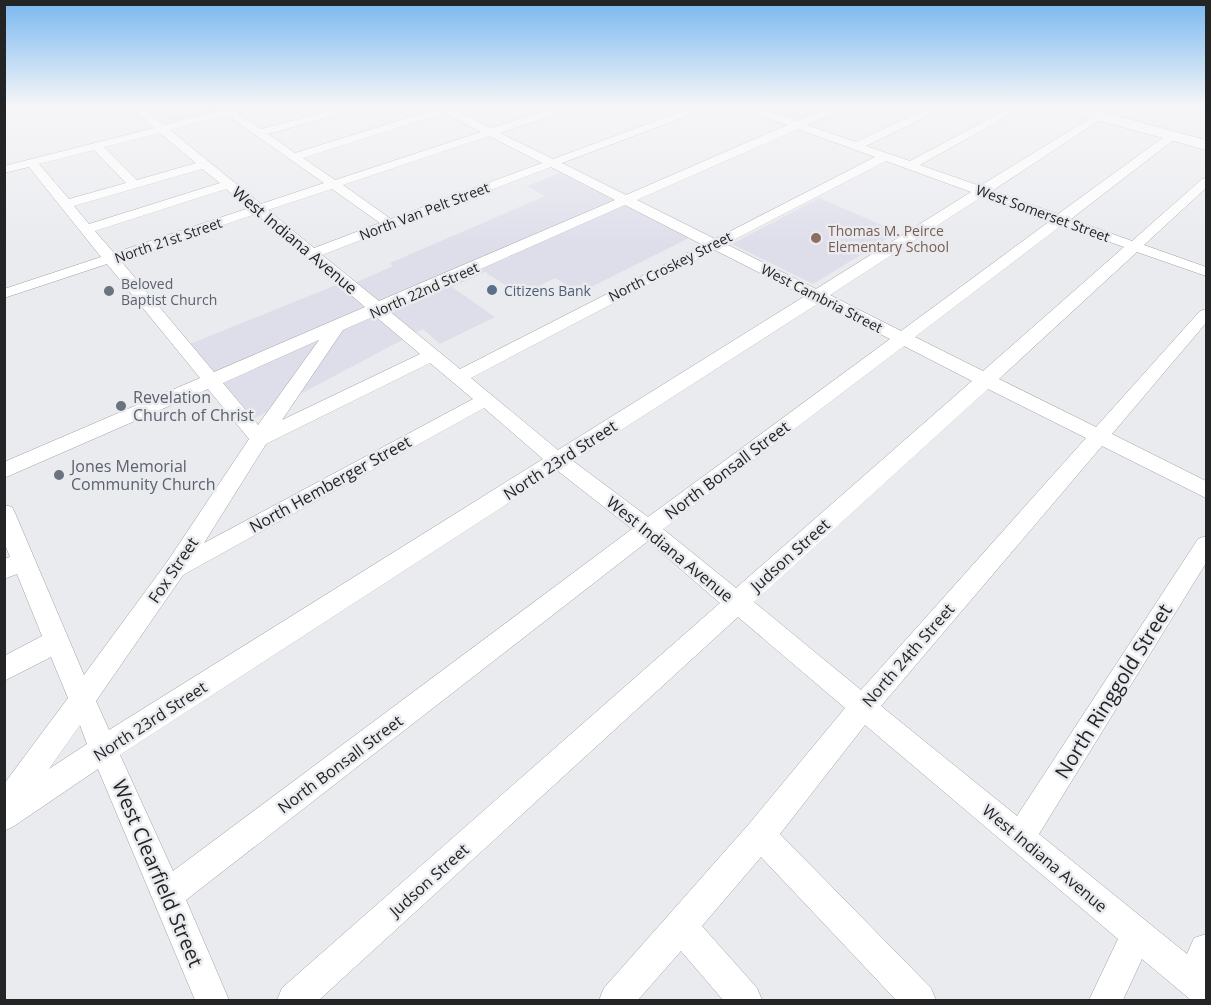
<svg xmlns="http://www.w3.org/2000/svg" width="1211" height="1005" font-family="'Open Sans',sans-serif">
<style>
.built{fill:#dddeea}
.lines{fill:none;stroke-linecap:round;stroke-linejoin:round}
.street-casing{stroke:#a0a1a5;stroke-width:1}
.primary-casing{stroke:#a0a1a5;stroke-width:1}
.street{fill:#fff;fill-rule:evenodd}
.primary{fill:#fff;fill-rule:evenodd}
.education-dot{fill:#8d6e63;stroke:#eaebef;stroke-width:2}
.service-dot{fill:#5c6f8a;stroke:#eaebef;stroke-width:2}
.worship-dot{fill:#6b7280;stroke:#eaebef;stroke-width:2}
.labels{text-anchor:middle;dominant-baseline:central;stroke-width:5;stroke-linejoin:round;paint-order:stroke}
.far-street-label{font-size:14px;fill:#232425;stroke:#eaebef}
.far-education-label{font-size:14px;fill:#785e54;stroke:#eaebef;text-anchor:start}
.far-worship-label{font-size:14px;fill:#5b616d;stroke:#eaebef;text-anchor:start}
.far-service-label{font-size:14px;fill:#4e5e75;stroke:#eaebef;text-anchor:start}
.street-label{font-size:16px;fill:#232425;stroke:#eaebef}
.worship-label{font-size:16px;fill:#5b616d;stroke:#eaebef;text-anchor:start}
.near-street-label{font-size:20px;fill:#232425;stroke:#eaebef}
</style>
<rect width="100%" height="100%" fill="#eaebef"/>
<path class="built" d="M 149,106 L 234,106 L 170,122 Z
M 759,106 L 827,106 L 797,119 Z
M 560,173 L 689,238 L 579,293 L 555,278 L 521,295 L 485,272 L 452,287 L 495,317 L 440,344 L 423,329 L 253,419 L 190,344 L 336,285 L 341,289 L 393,266 L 390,263 L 545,196 L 527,186 Z
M 819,198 L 898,232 L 813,284 L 732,244 Z"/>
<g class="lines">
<g class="street-casing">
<path id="street" d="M 130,106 L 141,106 L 164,125 L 228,108 L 255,106 L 254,108 L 237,113 L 261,129 L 348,106 L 363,106 L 362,108 L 268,134 L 295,153 L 436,109 L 433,106 L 458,106 L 458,109 L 455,110 L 491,128 L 560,106 L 574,106 L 573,108 L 500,133 L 553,159 L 696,106 L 709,106 L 708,108 L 562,163 L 626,195 L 787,125 L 740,108 L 739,106 L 752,106 L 797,121 L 833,106 L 846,106 L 845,108 L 807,125 L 856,142 L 933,106 L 945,106 L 944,108 L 866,146 L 910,161 L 1013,106 L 1025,106 L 920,165 L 980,186 L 1110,106 L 1121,106 L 992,191 L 1058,214 L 1168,134 L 1176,134 L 1176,138 L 1071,219 L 1132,241 L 1202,179 L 1206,178 L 1206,188 L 1144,245 L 1206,267 L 1206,276 L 1137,252 L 999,379 L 1096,427 L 1200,311 L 1206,309 L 1206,323 L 1112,434 L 1206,481 L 1206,498 L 1102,446 L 881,706 L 1017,816 L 1198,539 L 1206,536 L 1206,563 L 1039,834 L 1187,954 L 1194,938 L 1206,934 L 1206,1000 L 1191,1000 L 1142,959 L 1123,1000 L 1089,1000 L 1118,939 L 865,725 L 780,834 L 931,988 L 936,1000 L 896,1000 L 761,857 L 702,926 L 757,988 L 762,1000 L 723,1000 L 681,951 L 638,1000 L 599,1000 L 604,988 L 749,824 L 845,708 L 738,617 L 319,1000 L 277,1000 L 282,988 L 720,603 L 648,541 L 186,900 L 229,1000 L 195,1000 L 98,769 L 14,826 L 4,831 L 4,784 L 68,698 L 51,657 L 4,681 L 4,656 L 42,636 L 17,574 L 4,579 L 4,559 L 10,557 L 4,542 L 4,505 L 12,507 L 15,513 L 84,675 L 167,562 L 249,439 L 208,389 L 4,478 L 4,462 L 200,378 L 107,264 L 4,298 L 4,289 L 101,257 L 29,167 L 4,173 L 4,166 L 154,128 ZM 444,113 L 481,132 L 335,180 L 303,158 ZM 227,115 L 324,183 L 261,204 L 170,130 ZM 798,129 L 875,157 L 715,239 L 637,200 ZM 160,133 L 196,163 L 137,180 L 104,147 ZM 489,136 L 542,163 L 391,219 L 343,185 ZM 94,150 L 126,183 L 69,199 L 39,164 ZM 886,161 L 971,192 L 816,289 L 726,244 ZM 551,167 L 615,200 L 379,301 L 322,255 ZM 202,169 L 220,183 L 89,224 L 74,206 ZM 226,189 L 249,208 L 114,253 L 95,231 ZM 332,189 L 380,223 L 314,248 L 268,210 ZM 983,196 L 1050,221 L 901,331 L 830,295 ZM 625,205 L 703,245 L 460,369 L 388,310 ZM 256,214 L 365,307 L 214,372 L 120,260 ZM 1062,225 L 1124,247 L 983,371 L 915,337 ZM 715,250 L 805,296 L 558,450 L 471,378 ZM 819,303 L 890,339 L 648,517 L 573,461 ZM 375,316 L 420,354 L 282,420 L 343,330 ZM 319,340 L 258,425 L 223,383 ZM 904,346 L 972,381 L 736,588 L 663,529 ZM 430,363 L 473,399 L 204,543 L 266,444 ZM 988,389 L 1086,438 L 861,690 L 754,602 ZM 484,408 L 543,459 L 109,730 L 96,701 L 183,575 ZM 558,471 L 632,529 L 173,871 L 120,755 ZM 80,725 L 87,744 L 49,769 Z
M 1185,106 L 1206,107 L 1206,113 L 1186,108 Z"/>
</g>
<g class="primary-casing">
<path id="primary" d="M 1055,106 L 1080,106 L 1206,140 L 1206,150 L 1057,109 Z"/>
</g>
<use href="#street" class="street"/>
<use href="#primary" class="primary"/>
</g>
<linearGradient id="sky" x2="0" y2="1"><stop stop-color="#78b7f0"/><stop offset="0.43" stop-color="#f6f6f8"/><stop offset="1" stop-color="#f6f6f8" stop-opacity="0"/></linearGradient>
<rect width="1211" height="246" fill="url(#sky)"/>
<circle class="education-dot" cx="816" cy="238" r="6"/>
<circle class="service-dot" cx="492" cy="290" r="6"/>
<g class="worship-dot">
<circle cx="109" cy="291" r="6"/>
<circle cx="121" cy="406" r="6"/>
<circle cx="59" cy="475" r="6"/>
</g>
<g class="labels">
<g class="far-street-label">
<text transform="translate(424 211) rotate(-21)">North Van Pelt Street</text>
<text transform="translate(1043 213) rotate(20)">West Somerset Street</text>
<text transform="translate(168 240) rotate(-19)">North 21st Street</text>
<text transform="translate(670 266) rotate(-27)">North Croskey Street</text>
<text transform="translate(424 290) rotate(-24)">North 22nd Street</text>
<text transform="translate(822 298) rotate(27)">West Cambria Street</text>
</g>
<g class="far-education-label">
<text x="828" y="230">Thomas M. Peirce<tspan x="828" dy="16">Elementary School</tspan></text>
</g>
<g class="far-worship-label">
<text x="121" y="283">Beloved<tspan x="121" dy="16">Baptist Church</tspan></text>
</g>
<g class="far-service-label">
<text x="504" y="290">Citizens Bank</text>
</g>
<g class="street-label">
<text transform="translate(295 240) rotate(40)">West Indiana Avenue</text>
<text transform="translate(560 460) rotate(-33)">North 23rd Street</text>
<text transform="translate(727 470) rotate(-37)">North Bonsall Street</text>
<text transform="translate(330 484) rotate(-29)">North Hemberger Street</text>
<text transform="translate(670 549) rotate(39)">West Indiana Avenue</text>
<text transform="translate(790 555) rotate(-42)">Judson Street</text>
<text transform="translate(173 570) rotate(-56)">Fox Street</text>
<text transform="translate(908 655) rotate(-49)">North 24th Street</text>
<text transform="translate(150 721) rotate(-33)">North 23rd Street</text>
<text transform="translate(340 764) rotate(-37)">North Bonsall Street</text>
<text transform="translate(1045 858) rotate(40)">West Indiana Avenue</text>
<text transform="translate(429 880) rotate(-42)">Judson Street</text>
</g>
<g class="worship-label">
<text x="133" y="397">Revelation<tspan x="133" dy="18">Church of Christ</tspan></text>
<text x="71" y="466">Jones Memorial<tspan x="71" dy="18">Community Church</tspan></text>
</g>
<g class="near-street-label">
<text transform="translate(1113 691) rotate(-58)">North Ringgold Street</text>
<text transform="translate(158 873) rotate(67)">West Clearfield Street</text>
</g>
</g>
<rect width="1211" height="1005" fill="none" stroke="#232425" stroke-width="12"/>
</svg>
